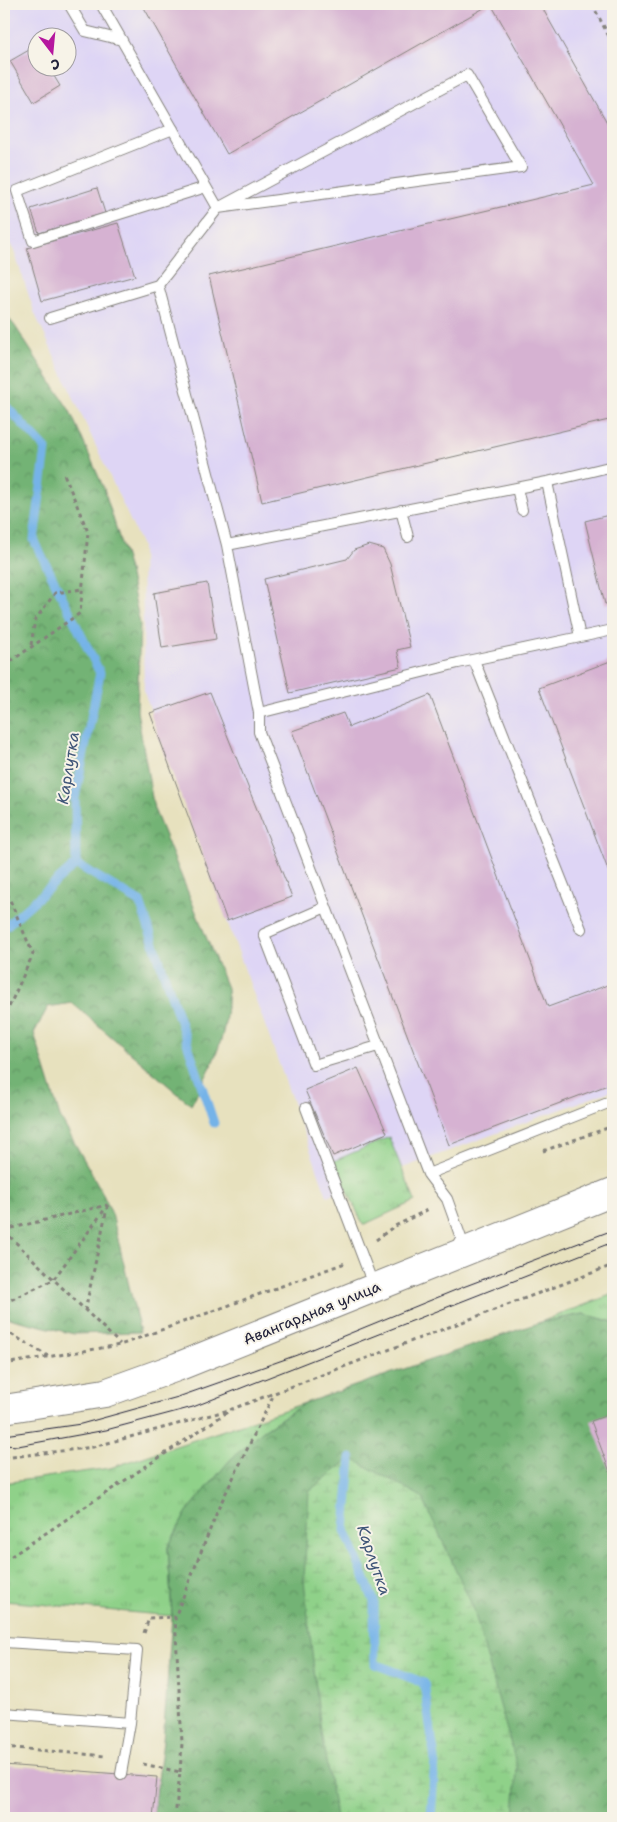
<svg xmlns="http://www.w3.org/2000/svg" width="617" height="1822" font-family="'Shantell Sans',sans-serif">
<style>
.built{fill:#ded5f5;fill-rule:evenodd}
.grass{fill:url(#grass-tufts);stroke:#587a62}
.forest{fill:url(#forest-crowns);stroke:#4a6a58}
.wetland{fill:url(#wetland-marsh);stroke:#587a62}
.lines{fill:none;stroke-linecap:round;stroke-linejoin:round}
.stream{stroke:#74b3e8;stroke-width:9}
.building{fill:#d6b2d2}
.lane-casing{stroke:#84827c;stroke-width:12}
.secondary-casing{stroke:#84827c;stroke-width:30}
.path{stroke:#84827c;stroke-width:3;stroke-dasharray:4 4;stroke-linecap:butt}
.lane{stroke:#fff;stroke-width:10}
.secondary{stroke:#fff;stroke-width:28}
.tram{stroke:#22223b;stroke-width:1}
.labels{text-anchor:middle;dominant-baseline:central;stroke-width:4;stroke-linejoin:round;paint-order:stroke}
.street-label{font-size:15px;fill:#22223b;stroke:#f7f3e8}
.water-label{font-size:16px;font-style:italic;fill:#3f5578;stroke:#f7f3e8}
</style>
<defs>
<pattern id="grass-tufts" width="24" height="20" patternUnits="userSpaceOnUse" patternTransform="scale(1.25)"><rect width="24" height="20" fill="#8fd189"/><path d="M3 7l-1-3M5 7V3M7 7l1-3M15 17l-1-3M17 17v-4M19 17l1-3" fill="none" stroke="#7bb377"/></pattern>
<pattern id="forest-crowns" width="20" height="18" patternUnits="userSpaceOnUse" patternTransform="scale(1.25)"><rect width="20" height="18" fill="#73b375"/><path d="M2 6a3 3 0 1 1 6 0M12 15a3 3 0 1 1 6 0" fill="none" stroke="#5e9161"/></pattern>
<pattern id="wetland-marsh" width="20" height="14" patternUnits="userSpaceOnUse" patternTransform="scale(1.25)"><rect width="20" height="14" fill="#8fd189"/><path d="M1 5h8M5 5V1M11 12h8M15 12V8" fill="none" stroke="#7bb377"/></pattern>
</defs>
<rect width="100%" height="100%" fill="#f7f3e8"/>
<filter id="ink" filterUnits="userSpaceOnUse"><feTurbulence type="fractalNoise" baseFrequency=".02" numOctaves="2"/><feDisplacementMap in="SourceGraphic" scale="10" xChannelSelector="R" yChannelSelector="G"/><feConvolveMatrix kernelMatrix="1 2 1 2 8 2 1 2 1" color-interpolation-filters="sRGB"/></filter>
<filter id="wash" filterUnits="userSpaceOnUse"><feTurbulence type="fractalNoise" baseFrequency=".0096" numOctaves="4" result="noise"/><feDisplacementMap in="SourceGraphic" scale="20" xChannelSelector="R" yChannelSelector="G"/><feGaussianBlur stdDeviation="1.12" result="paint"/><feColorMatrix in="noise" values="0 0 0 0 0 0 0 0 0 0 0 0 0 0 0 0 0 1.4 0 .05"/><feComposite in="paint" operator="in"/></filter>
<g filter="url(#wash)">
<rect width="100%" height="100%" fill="#e7e1be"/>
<path class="built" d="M 4,4 L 613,4 L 613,1090 L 327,1196 L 144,692 L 142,546 L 35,314 L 14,251 L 4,233 ZM 38,38 L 68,38 L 68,68 L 38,68 Z"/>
<path class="grass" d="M 389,1137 L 415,1201 L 363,1225 L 334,1161 Z
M 613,1294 L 613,1322 L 584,1314 L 538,1323 Z
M 305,1403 L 262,1431 L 168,1547 L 172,1616 L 4,1601 L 4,1483 L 110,1468 Z"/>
<path class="forest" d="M 4,313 L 15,326 L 70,411 L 104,489 L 128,566 L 140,624 L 137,711 L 154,809 L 227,988 C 229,1036 213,1064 191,1105 L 72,1003 L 48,1007 L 34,1033 L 60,1117 L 101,1190 L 112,1214 L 140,1332 L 74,1334 L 4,1317 Z
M 584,1314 L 613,1322 L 613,1818 L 153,1818 L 163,1741 L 172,1616 L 168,1547 L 186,1513 L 230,1460 L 262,1431 L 305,1403 L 538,1323 Z"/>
<path class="wetland" d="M 351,1458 L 422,1497 L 473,1607 L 517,1767 L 514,1818 L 336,1818 L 321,1732 L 304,1580 L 309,1491 Z"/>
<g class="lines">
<path class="stream" d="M 4,404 L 46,449 L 34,540 L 100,673 L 75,798 L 76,864 L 140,902 L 214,1123
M 4,928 L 76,864
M 351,1458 L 345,1530 L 374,1601 L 375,1664 L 424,1683 L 435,1760 L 431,1818"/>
</g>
<g id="blocks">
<path class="building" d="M 142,4 L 491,4 L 227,154 Z
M 491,4 L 540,4 L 613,133 L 613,419 L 262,502 L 209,276 L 594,185 Z
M 36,46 L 38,68 L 49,68 L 60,86 L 34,102 L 10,61 Z
M 97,188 L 105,213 L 39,233 L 31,209 Z
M 118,223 L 135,276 L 42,301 L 27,248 Z
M 613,514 L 613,602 L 605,604 L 585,521 Z
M 369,545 L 383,549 L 390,564 L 410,647 L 397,650 L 401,667 L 290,693 L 264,579 L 347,559 L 354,550 Z
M 207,583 L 216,639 L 162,648 L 154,593 Z
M 613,660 L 613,883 L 539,688 Z
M 210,692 L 292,897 L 227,921 L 150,713 Z
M 430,695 L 548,1007 L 613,983 L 613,1083 L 449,1145 L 292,731 L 343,713 L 349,727 Z
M 358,1068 L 387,1133 L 333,1156 L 305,1090 Z
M 613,1413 L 613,1480 L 591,1421 Z
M 4,1765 L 157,1777 L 153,1818 L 4,1818 Z"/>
</g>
</g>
<g filter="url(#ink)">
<use href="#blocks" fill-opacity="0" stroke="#84827c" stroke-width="1"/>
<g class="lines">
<g class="lane-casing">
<path id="lane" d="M 69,4 L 85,31 L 122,40
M 101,4 L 218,208 L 158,285 L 227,545
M 467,75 L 521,167 L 218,208 Z
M 173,129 L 17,191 L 33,241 L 206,187
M 50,318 L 158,285
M 547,482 L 580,637
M 517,488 L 522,510
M 401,510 L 408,537
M 474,660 L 581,929
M 259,713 L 458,663 L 613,630
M 326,907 L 264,934 L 314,1065 L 378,1046
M 306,1108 L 374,1287
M 428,1174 L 613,1101
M 465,1249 L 447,1199 L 428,1174 L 259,732 L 259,713 L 227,545 L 547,482 L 613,466
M 4,1642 L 137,1650 L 130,1723 L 121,1774
M 4,1713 L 130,1723"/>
</g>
<g class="secondary-casing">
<path id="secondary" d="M 4,1409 L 105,1393 L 177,1367 L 613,1192"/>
</g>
<path class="path" d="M 592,4 L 613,44
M 31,645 L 35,620 L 55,593 L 82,589
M 4,666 L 80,613 L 88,532 L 64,474
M 4,886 L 33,954 L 4,1018
M 543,1151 L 613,1126
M 4,1230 L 107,1205
M 4,1231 L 120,1344
M 376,1240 L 393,1227 L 431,1208
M 4,1303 L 53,1280 L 108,1205
M 85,1311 L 107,1208
M 4,1330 L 48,1356
M 4,1364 L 120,1345 L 345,1263
M 4,1458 L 93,1447 L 229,1410
M 4,1561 L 232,1409 L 613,1265
M 144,1633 L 149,1618 L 175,1617
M 4,1747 L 105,1756
M 143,1764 L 180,1772 L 175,1818
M 180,1772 L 182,1743 L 175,1617 L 219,1507 L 274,1394"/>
<use href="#lane" class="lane"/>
<use href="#secondary" class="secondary"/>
<path class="tram" d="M 4,1435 L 81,1424 L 178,1397 L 297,1355 L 463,1287 L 613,1230
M 4,1445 L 18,1446 L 106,1430 L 193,1407 L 613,1242"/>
</g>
</g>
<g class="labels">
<g class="street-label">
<text transform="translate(312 1313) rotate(-22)">Авангардная улица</text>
</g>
<g class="water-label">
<text transform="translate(68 768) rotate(-81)">Карлутка</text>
<text transform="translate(374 1560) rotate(71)">Карлутка</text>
</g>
</g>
<rect width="617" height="1822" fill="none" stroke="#f7f3e8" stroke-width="20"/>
<g transform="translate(52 52) rotate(164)"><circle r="24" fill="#f7f3e8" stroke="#a29fa3"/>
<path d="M0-4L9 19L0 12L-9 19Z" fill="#b5179e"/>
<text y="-8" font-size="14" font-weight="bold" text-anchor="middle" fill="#22223b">С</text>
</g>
</svg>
